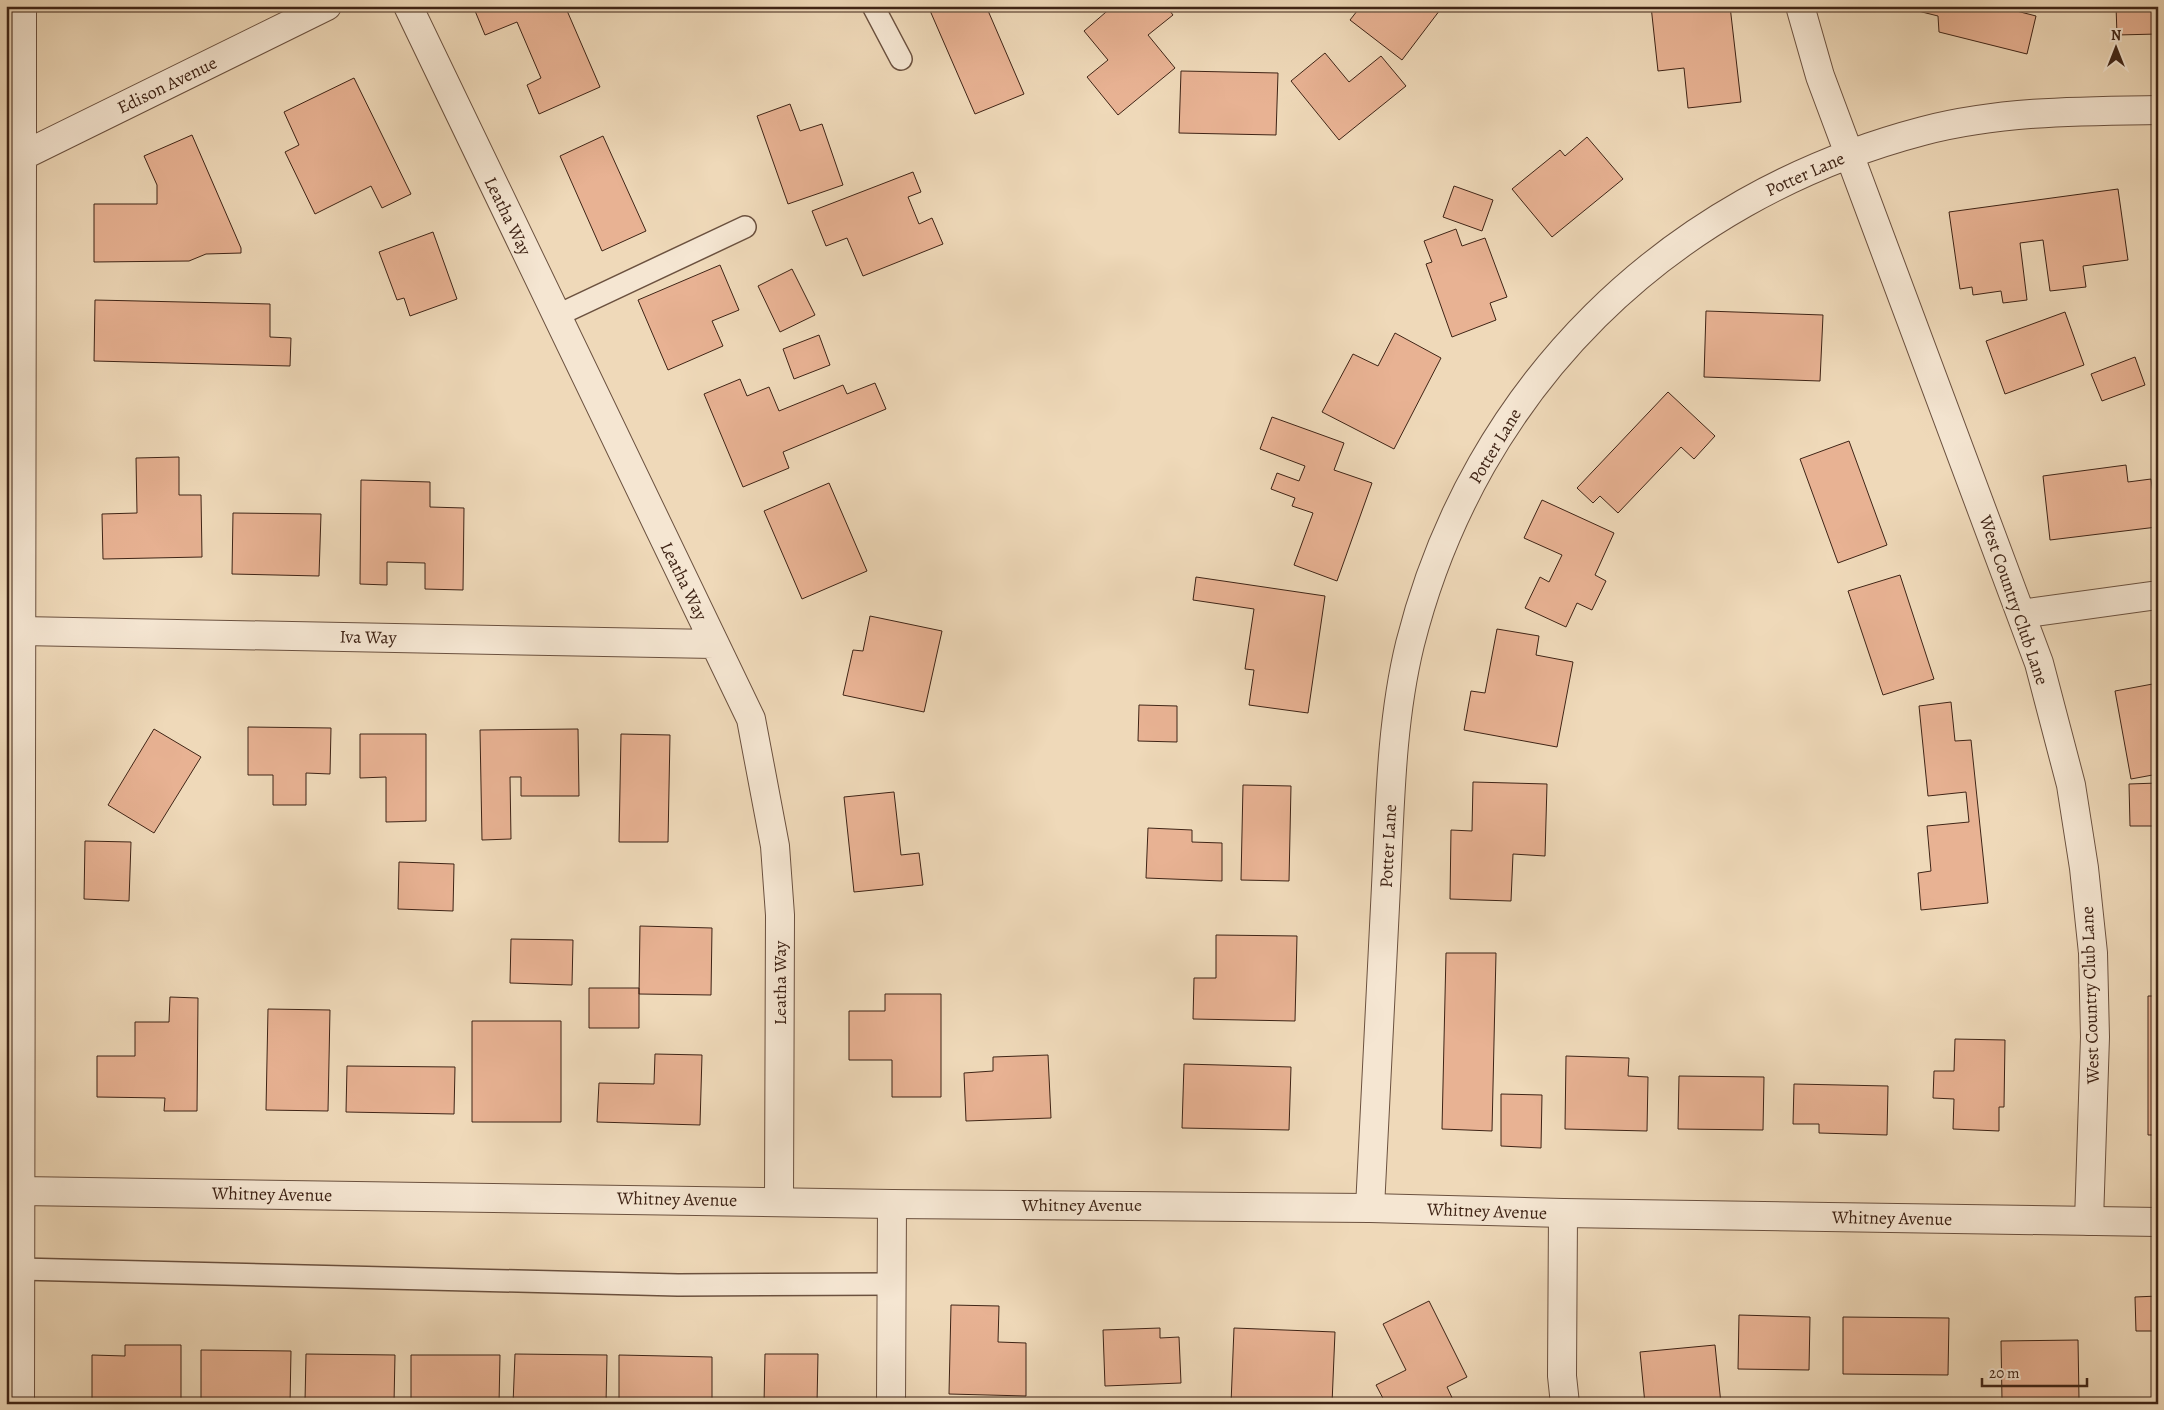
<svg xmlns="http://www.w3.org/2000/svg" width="2164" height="1410" font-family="Alegreya,serif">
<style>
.building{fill:#e8b293;stroke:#3f2416}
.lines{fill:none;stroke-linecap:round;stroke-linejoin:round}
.service-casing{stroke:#6b513f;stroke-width:24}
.minor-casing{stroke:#6b513f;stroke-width:30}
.tertiary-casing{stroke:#6b513f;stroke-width:30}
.service{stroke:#f5e6d2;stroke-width:21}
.minor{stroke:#f5e6d2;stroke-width:28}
.tertiary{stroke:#f5e6d2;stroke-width:28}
.labels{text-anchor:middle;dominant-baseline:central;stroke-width:4.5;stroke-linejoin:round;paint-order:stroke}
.street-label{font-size:18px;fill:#3f2416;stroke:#f5e6d2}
</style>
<rect width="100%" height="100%" fill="#efd9b9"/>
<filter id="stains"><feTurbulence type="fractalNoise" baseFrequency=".004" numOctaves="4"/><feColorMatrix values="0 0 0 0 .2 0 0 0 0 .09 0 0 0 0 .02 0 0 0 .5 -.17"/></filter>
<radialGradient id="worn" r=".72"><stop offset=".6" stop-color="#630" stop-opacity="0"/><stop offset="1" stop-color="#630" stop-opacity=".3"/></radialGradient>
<path class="building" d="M 473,6 L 565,6 L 600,87 L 539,114 L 527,85 L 541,78 L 517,22 L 485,35 Z
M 928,6 L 986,6 L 1024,94 L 975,114 Z
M 1113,6 L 1166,6 L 1173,15 L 1148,35 L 1175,68 L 1118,115 L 1087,77 L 1108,60 L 1084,31 Z
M 1361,6 L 1443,6 L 1402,60 L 1350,20 Z
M 1651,6 L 1730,6 L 1741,102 L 1688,108 L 1684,68 L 1658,71 Z
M 1898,6 L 1997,6 L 2036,16 L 2027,54 L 1939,32 L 1938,16 Z
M 2116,6 L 2158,6 L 2158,34 L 2117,35 Z
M 1325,53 L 1349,82 L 1381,56 L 1406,86 L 1339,140 L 1291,81 Z
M 1181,71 L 1278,73 L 1276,135 L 1179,133 Z
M 354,78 L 411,194 L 382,208 L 371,186 L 315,214 L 285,152 L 299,145 L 284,112 Z
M 790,104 L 800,131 L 822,124 L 843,185 L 788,204 L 757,116 Z
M 192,135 L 241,248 L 241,253 L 206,254 L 189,261 L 94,262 L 94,204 L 157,204 L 157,185 L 144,156 Z
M 603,136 L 646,231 L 602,251 L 560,156 Z
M 1587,137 L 1623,179 L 1552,237 L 1512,189 L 1560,150 L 1565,156 Z
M 913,172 L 921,192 L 908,197 L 919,224 L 932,218 L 943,244 L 863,276 L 847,238 L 826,246 L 812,211 Z
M 1454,186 L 1493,200 L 1482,231 L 1443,217 Z
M 2118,189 L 2128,260 L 2083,266 L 2086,287 L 2050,291 L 2043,240 L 2020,243 L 2027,300 L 2003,303 L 2001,291 L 1973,295 L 1972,287 L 1960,289 L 1949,212 Z
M 2154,194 L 2158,194 L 2158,284 L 2157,284 Z
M 1456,229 L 1462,246 L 1485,238 L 1507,297 L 1490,303 L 1496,320 L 1452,337 L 1426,264 L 1432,262 L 1424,241 Z
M 433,232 L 457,299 L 410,316 L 404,298 L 397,300 L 379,252 Z
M 720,265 L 739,310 L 712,321 L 723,346 L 668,370 L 638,300 Z
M 792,269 L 815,315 L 780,332 L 758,286 Z
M 95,300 L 270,304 L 270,337 L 291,338 L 290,366 L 94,361 Z
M 1706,311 L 1823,315 L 1820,381 L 1704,377 Z
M 2065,312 L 2084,365 L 2005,394 L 1986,341 Z
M 1395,333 L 1441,358 L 1394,449 L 1322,412 L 1353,354 L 1378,366 Z
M 819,335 L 830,365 L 794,379 L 783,349 Z
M 2135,357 L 2145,385 L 2102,401 L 2091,374 Z
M 740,379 L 747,396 L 769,387 L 779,411 L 843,385 L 847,394 L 875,383 L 886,409 L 783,452 L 789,468 L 743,487 L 704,394 Z
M 1668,392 L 1715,436 L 1694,459 L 1681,447 L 1618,513 L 1600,496 L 1593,503 L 1577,488 Z
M 1272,417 L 1344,443 L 1334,470 L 1372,483 L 1337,581 L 1294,565 L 1313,513 L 1292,506 L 1295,498 L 1271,489 L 1277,473 L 1299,481 L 1305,466 L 1260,449 Z
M 1849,441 L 1887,545 L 1838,563 L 1800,459 Z
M 179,457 L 179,495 L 201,495 L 202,557 L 103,559 L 102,514 L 137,513 L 136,458 Z
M 2126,465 L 2128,482 L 2151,479 L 2157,527 L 2050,540 L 2043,476 Z
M 361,480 L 430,482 L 430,507 L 464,508 L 463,590 L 425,589 L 425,563 L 387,562 L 387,585 L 360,584 Z
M 829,483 L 867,571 L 802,599 L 764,511 Z
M 1542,500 L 1614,533 L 1595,575 L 1606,581 L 1592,610 L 1577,603 L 1566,627 L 1525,608 L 1540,577 L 1549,582 L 1562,555 L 1524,538 Z
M 233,513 L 321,514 L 319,576 L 232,574 Z
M 1900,575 L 1934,679 L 1883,695 L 1848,591 Z
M 1196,577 L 1325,596 L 1308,713 L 1249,705 L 1254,670 L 1245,669 L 1254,609 L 1193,600 Z
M 870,616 L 942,631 L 924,712 L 843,695 L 853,650 L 863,651 Z
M 1497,629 L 1539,636 L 1536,655 L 1573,662 L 1557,747 L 1464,730 L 1471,691 L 1485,693 Z
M 2158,683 L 2158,774 L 2131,779 L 2115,691 Z
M 1951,702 L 1955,741 L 1971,740 L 1988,903 L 1921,910 L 1918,873 L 1931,871 L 1927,826 L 1969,822 L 1966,792 L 1928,796 L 1919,706 Z
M 1139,705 L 1177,706 L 1177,742 L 1138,741 Z
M 248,727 L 331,728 L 330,774 L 306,773 L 306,805 L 273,805 L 273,775 L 248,775 Z
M 154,729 L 201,757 L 154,833 L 108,805 Z
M 578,729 L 579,796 L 521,796 L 521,777 L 510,777 L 511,839 L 482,840 L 480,730 Z
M 360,734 L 426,734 L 426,821 L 386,822 L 386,777 L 360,778 Z
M 621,734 L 670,735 L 668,842 L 619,842 Z
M 1473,782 L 1547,784 L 1545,856 L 1513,854 L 1511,901 L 1450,899 L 1451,830 L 1472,831 Z
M 2158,783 L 2158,826 L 2130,826 L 2129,784 Z
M 1243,785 L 1291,786 L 1289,881 L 1241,880 Z
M 894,792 L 901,855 L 919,853 L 923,885 L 854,892 L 844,797 Z
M 1148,828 L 1192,830 L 1192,842 L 1222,843 L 1222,881 L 1146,878 Z
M 85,841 L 131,842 L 129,901 L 84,899 Z
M 399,862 L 454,864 L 453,911 L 398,909 Z
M 640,926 L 712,928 L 711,995 L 639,994 Z
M 1216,935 L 1297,936 L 1295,1021 L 1193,1019 L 1194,978 L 1216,978 Z
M 511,939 L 573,940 L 572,985 L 510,983 Z
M 1446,953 L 1496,953 L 1492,1131 L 1442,1129 Z
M 589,988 L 639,988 L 639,1028 L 589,1028 Z
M 885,994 L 941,994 L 941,1097 L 892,1097 L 892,1060 L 849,1060 L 849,1011 L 885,1011 Z
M 2148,996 L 2158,996 L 2158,1135 L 2148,1135 Z
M 170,997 L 198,998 L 197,1111 L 164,1111 L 165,1098 L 97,1097 L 97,1056 L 135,1056 L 135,1022 L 169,1022 Z
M 268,1009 L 330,1010 L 328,1111 L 266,1110 Z
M 472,1021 L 561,1021 L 561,1122 L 472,1122 Z
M 1955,1039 L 2005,1040 L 2004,1107 L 1999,1107 L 1999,1131 L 1953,1129 L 1954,1099 L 1933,1098 L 1934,1071 L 1954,1071 Z
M 655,1054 L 702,1055 L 700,1125 L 597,1122 L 599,1083 L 654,1084 Z
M 1048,1055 L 1051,1118 L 966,1121 L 964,1073 L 993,1071 L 993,1057 Z
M 1566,1056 L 1629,1058 L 1628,1076 L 1648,1077 L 1647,1131 L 1565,1129 Z
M 1184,1064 L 1291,1067 L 1289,1130 L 1182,1128 Z
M 347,1066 L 455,1067 L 454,1114 L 346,1112 Z
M 1679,1076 L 1764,1077 L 1763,1130 L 1678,1129 Z
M 1794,1084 L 1888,1086 L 1887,1135 L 1819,1133 L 1819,1124 L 1793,1124 Z
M 1501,1094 L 1542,1095 L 1541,1148 L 1501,1146 Z
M 2158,1296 L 2158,1331 L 2136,1331 L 2135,1297 Z
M 1429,1301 L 1467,1377 L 1447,1387 L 1455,1404 L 1386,1404 L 1376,1385 L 1406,1370 L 1383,1324 Z
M 951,1305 L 999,1306 L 998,1342 L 1026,1343 L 1026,1396 L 949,1394 Z
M 1739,1315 L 1810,1317 L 1809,1370 L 1738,1369 Z
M 1843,1317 L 1949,1318 L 1948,1375 L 1843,1374 Z
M 1160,1328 L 1160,1338 L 1179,1337 L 1181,1383 L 1105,1386 L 1103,1330 Z
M 1234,1328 L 1335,1332 L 1332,1404 L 1231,1404 Z
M 2078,1340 L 2079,1399 L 2002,1400 L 2001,1341 Z
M 125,1345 L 181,1345 L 181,1404 L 140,1404 L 140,1401 L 92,1401 L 92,1355 L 125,1356 Z
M 1715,1345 L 1721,1404 L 1645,1404 L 1640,1352 Z
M 201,1350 L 291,1351 L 290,1404 L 201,1403 Z
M 306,1354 L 395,1355 L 394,1403 L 305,1401 Z
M 515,1354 L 607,1355 L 606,1404 L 513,1404 Z
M 765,1354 L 818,1354 L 817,1404 L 764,1404 Z
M 411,1355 L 500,1355 L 499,1404 L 411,1404 Z
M 619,1355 L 712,1357 L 712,1404 L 619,1404 Z"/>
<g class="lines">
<g class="service-casing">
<path id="service" d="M 873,6 L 901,59
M 556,316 L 745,227
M 20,1269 L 678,1285 L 892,1284"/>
</g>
<g class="minor-casing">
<path id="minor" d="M 408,6 L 751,719 L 775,846 L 780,915 L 779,1201
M 1800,6 L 1820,76 L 2039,663 L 2071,785 L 2084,868 L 2093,953 L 2095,1037 L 2089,1221
M 22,156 L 22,6
M 2021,614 L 2158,595
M 21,631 L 714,644
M 1370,1208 C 1376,1100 1381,993 1386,886 C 1390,805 1391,722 1410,644 C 1475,386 1668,198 1923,131 C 1999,111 2080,111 2158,110
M 1563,1213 L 1562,1376 L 1565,1404
M 891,1404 L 892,1204"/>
</g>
<g class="tertiary-casing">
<path id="tertiary" d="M 6,164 L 327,6
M 20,1191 L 892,1204 L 1370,1208 L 1563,1213 L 2158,1222
M 20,1404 L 22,156"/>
</g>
<use href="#service" class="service"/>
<use href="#minor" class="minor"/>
<use href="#tertiary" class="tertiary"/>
</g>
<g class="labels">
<g class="street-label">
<text transform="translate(167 85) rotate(-26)">Edison Avenue</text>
<text transform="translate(1805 174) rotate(-24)">Potter Lane</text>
<text transform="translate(508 216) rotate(64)">Leatha Way</text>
<text transform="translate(1495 446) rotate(-59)">Potter Lane</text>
<text transform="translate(684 581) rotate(64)">Leatha Way</text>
<text transform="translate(2014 600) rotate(71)">West Country Club Lane</text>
<text transform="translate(368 637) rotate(1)">Iva Way</text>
<text transform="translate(1388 846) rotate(-87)">Potter Lane</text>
<text transform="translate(780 983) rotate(-90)">Leatha Way</text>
<text transform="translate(2090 995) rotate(-92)">West Country Club Lane</text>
<text transform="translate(272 1194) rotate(1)">Whitney Avenue</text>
<text transform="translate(677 1199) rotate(1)">Whitney Avenue</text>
<text x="1082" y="1205">Whitney Avenue</text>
<text transform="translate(1487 1211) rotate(2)">Whitney Avenue</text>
<text transform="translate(1892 1218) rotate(1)">Whitney Avenue</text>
</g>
</g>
<rect width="2164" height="1410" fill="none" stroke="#efd9b9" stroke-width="25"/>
<rect x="8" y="8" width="2149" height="1395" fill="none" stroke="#3f2416" stroke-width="2.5"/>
<rect x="12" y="12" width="2139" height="1385" fill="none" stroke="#3f2416"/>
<g transform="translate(2116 48)" stroke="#f5e6d2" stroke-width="4" paint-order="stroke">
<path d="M0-4L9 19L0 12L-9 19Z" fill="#3f2416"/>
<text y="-8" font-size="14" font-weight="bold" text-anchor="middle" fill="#3f2416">N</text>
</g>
<path d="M1982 1378v8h105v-8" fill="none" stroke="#3f2416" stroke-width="2.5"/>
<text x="1989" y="1378" font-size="15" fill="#3f2416" stroke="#f5e6d2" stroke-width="4" paint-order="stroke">20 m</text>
<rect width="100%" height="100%" filter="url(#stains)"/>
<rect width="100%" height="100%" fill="url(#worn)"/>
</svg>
